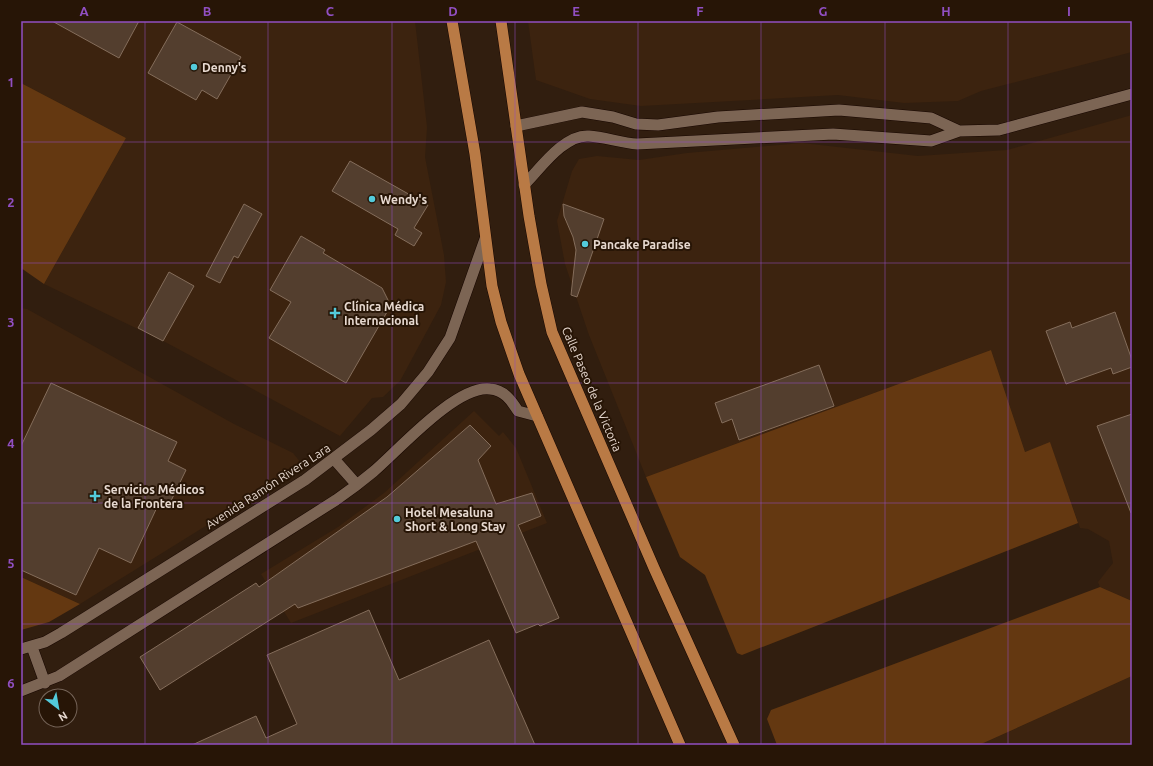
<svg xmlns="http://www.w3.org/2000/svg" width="1153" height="766" font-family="Ubuntu,sans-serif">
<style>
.built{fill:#3c230f}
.green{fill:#643811}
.building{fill:#533e2e;stroke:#846d5b}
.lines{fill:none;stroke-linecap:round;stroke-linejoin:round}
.minor-casing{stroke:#180700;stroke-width:12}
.tertiary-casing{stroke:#180700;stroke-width:12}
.primary-casing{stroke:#180700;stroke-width:12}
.minor{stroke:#7c6554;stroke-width:11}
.tertiary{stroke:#7c6554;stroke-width:11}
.primary{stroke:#b97a45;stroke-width:11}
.grid{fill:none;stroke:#914fc2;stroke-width:1;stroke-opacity:0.55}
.poi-dot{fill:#53cbdb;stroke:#271506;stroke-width:1.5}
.labels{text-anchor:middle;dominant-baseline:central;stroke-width:4;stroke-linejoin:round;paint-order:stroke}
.poi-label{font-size:12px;font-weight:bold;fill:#e7d9d0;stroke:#271506;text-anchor:start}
.street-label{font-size:12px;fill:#e7d9d0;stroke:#271506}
.neatline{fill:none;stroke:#914fc2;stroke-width:1.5}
.grid-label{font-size:13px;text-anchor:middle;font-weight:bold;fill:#914fc2}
</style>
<rect width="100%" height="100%" fill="#311e0f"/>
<path class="built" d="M 21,21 L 415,21 L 427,127 L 425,157 L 444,255 L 446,282 L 441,305 L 400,381 L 383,397 L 372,398 L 340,436 L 167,343 L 44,284 L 126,138 L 21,83 Z
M 528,21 L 1132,21 L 1132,52 L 981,91 L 958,101 L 904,103 L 838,95 L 641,106 L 590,99 L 536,80 Z
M 1132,115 L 1132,601 L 1100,587 L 1098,582 L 1113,563 L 1109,541 L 1088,529 L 1080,528 L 1050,443 L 1025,452 L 991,350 L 646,477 L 589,335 L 565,264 L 557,221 L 572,171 L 579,159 L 597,156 L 639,160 L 687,153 L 802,143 L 918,156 L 1007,150 Z
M 21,308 L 27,309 L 234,424 L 293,453 L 301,463 L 233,509 L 80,604 L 21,577 Z
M 474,411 L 499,436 L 503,432 L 516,448 L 547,523 L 291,623 L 261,574 L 338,527 L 384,493 Z
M 1132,676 L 1132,745 L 979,745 Z"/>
<path class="green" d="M 21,83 L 126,138 L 44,284 L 21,268 Z
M 991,350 L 1025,452 L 1050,442 L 1078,523 L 742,655 L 737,653 L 705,575 L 680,557 L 646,477 Z
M 21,577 L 80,604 L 49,622 L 21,630 Z
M 1100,587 L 1132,601 L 1132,676 L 979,745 L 777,745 L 767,719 L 771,710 Z"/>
<path class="building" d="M 52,21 L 139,21 L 119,58 Z
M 177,22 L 241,57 L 217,99 L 202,90 L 196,100 L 148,73 Z
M 350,161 L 428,205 L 414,228 L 422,233 L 414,246 L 395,235 L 398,229 L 332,191 Z
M 244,204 L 262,214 L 238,258 L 234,256 L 220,283 L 206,276 Z
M 563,204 L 604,219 L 577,297 L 571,295 L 576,250 L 573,237 L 564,216 Z
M 301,236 L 325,250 L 323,253 L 382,288 L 388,300 L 387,312 L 346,383 L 269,338 L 291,302 L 270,290 Z
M 169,272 L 194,286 L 163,341 L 138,328 Z
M 1115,312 L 1132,360 L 1132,367 L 1113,374 L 1111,368 L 1066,384 L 1046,331 L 1070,322 L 1072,328 Z
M 819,365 L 834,406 L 739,440 L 732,419 L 722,423 L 715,403 Z
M 51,383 L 177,442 L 168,461 L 186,470 L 168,507 L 159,503 L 131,563 L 99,548 L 76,595 L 21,570 L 21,446 Z
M 1132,414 L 1132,513 L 1131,513 L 1097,426 Z
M 470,425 L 491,446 L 478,460 L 496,504 L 532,493 L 541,516 L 518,525 L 559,618 L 540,626 L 538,624 L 516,633 L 476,541 L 298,608 L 295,604 L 160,690 L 140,657 L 256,583 L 259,587 L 387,497 Z
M 369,610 L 399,680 L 489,640 L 535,745 L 192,745 L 256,716 L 266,738 L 297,724 L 267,655 Z"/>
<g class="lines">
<g class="minor-casing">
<path id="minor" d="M 516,126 L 582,112 L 613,117 L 636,124 L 658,125 L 718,117 L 839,110 L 931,118 L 959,131
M 524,185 C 540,169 564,134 589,136 C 605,137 621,143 637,144 L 833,134 L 931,141 L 959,131 L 999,130 L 1132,94"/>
</g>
<g class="tertiary-casing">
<path id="tertiary" d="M 334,459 L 357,485
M 32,647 L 45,683
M 21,649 L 45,642 L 61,633 L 305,480 L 371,430 L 401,404 L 428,372 L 450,338 L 485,239
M 21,691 L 59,676 L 336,500 C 349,491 361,482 373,472 C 399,450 456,385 490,389 C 504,390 511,400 518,411 L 537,416"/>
</g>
<g class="primary-casing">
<path id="primary" d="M 452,21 L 475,154 L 492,286 L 501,322 L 519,374 L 680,745
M 501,21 L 529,216 L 541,284 L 552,332 L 654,568 L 734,745"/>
</g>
<use href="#minor" class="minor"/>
<use href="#tertiary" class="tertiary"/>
<use href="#primary" class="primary"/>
</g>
<path class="grid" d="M 145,21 L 145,745M 268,21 L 268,745M 392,21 L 392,745M 515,21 L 515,745M 638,21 L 638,745M 761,21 L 761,745M 885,21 L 885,745M 1008,21 L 1008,745M 21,142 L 1132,142M 21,263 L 1132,263M 21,383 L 1132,383M 21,503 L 1132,503M 21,624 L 1132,624"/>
<g class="poi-dot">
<circle cx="194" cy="67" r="4"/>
<circle cx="372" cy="199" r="4"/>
<circle cx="585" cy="244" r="4"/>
<path d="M333 307h4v4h4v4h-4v4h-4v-4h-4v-4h4z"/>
<path d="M93 490h4v4h4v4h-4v4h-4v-4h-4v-4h4z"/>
<circle cx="397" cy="519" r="4"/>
</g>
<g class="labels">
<g class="poi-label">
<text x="202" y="67">Denny's</text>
<text x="380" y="199">Wendy's</text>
<text x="593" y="244">Pancake Paradise</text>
<text x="344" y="306">Clínica Médica<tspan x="344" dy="14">Internacional</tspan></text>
<text x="104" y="489">Servicios Médicos<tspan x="104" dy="14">de la Frontera</tspan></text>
<text x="405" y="512">Hotel Mesaluna<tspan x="405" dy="14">Short &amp; Long Stay</tspan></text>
</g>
<g class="street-label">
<text transform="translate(592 389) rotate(67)">Calle Paseo de la Victoria</text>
<text transform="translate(268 486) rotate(-33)">Avenida Ramón Rivera Lara</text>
</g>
</g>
<rect width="1153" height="766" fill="none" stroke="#271506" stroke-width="44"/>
<g transform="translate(58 708) rotate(149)"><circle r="19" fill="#271506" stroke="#746357"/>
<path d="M0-3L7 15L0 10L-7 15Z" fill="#53cbdb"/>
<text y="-6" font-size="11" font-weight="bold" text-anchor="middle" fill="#e7d9d0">N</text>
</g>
<rect x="22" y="22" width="1109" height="722" class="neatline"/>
<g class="grid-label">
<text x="84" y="16">A</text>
<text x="207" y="16">B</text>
<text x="330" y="16">C</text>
<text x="453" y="16">D</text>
<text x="576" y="16">E</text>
<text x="700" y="16">F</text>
<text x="823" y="16">G</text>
<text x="946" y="16">H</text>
<text x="1069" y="16">I</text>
<text x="11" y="87">1</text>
<text x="11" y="207">2</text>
<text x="11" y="327">3</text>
<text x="11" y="448">4</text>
<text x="11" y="568">5</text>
<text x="11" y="688">6</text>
</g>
</svg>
